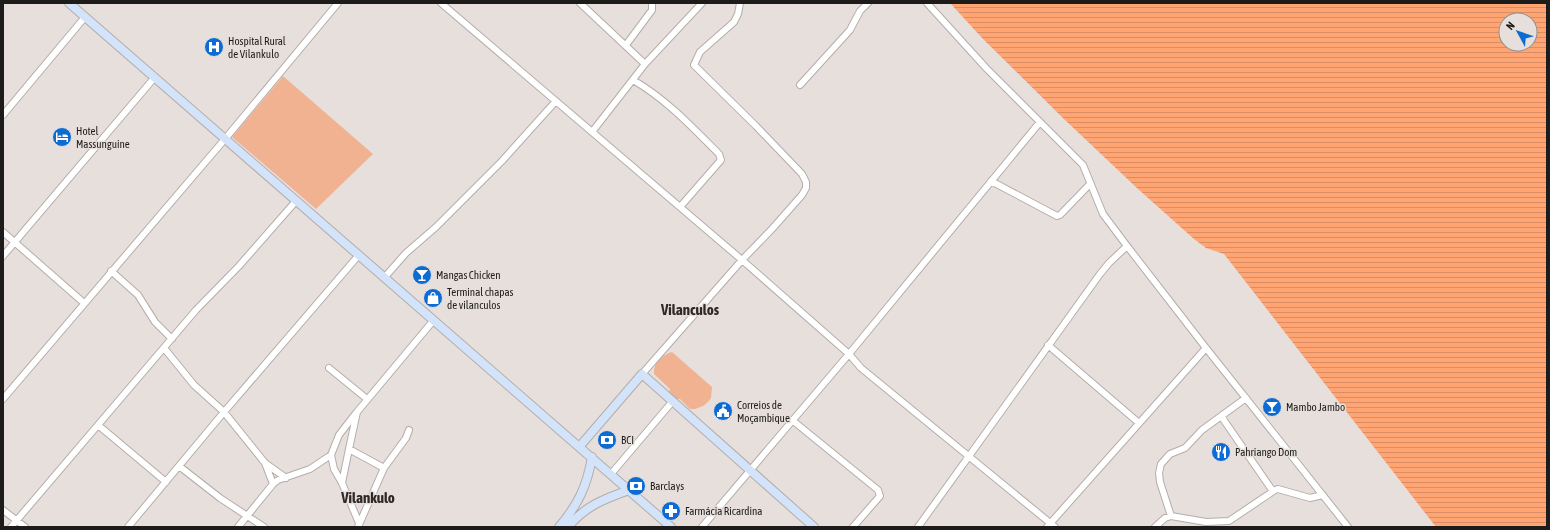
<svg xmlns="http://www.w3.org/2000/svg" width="1550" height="530" font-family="'Asap Condensed',sans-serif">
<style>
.park{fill:#f1b292}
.water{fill:url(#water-rules);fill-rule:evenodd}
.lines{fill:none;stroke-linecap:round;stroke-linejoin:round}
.minor-casing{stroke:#b4adaa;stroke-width:8}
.secondary-casing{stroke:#b4adaa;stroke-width:10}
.minor{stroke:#fff;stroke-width:6}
.secondary{stroke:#d2e3fa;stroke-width:8}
.labels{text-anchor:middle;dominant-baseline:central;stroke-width:3;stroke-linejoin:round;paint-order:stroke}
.poi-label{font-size:11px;fill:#1e1c1a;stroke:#e6dfdc;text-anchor:start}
.district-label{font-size:15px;font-weight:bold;fill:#2e2826;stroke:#e6dfdc}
</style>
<defs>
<pattern id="water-rules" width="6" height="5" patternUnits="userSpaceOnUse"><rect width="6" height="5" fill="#ffa574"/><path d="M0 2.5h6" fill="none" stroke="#da8d64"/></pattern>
</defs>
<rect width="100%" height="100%" fill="#e6dfdc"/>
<path class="park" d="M 283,76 L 373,154 L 316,209 L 232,137 Z
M 672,352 L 712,387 L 711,398 L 708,402 L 703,406 L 695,409 L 690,409 L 680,399 L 676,399 L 669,392 L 670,389 L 654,374 C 653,363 662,355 672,352 Z"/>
<path class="water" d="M 950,3 L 1547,3 L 1547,527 L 1436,527 L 1224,254 L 1206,248 L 1194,239 L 1138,189 L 1065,120 L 983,39 ZM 1506,20 L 1530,20 L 1530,44 L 1506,44 Z"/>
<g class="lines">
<g class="minor-casing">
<path id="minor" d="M 441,3 L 742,260 L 849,354 L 861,368 L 1055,527
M 580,3 L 645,64
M 927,3 L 987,69 L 1083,165 L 1103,214 L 1127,246 L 1206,348 L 1348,527
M 626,45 L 652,10 L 652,3
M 633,80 C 666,99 692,127 719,154 L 721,160 L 680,207
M 800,85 L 850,30 L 860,11 L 868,3
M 3,115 L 85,17
M 592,132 L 645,64 L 702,3
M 991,181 L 1057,216 L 1060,215 L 1090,184
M 3,232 L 84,303
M 3,256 L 155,77
M 111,271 L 138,295 L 155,322 L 172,339
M 384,278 L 406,253 L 436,227 L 502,161 L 556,101
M 1048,345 L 1139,423
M 164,348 L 194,385 L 224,412 L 265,463 L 286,478
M 329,368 L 367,399
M 642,374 L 742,260 L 772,229 L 802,195 L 806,188 L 806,182 L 802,174 L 756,126 L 694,65 L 700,52 L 734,22 L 738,14 L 740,3
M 3,399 L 225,139 L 338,3
M 1221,416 L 1272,490
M 792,420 L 878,490 L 880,496 L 853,527
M 98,425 L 166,482
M 349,449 L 342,483 L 359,523
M 331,455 L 334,469 L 342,483
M 265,463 L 273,484
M 179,466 L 220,498 L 264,527
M 384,468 L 406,438 L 409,430
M 611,474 L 672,402
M 3,510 L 25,527
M 1171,516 L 1160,482 L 1159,473 L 1161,464 L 1170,454 L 1185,448 L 1202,430 L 1246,398
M 11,527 L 196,310 L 239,266 L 296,201
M 128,527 L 224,412 L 358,256
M 238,527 L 273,484 L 278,480 L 310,469 L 331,455 L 339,435 L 356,413
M 358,527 L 384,468 L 349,449 L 357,412 L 433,321
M 702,527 L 849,354 L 1040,122
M 918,527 L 1100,274 L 1109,263 L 1127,246
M 1047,527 L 1206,348
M 1155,527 L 1165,518 L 1171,516 L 1206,522 L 1229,521 L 1275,490 L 1278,489 L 1310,498 L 1323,495"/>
</g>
<g class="secondary-casing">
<path id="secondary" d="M 69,3 L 671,527
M 580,446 L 642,374 L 814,527
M 559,527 C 578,505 587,486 592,457
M 568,527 C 585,506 604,499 629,490"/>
</g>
<use href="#minor" class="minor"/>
<use href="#secondary" class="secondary"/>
</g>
<defs>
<g id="hospital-disc" transform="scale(1)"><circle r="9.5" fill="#0d6bd4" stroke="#e6dfdc"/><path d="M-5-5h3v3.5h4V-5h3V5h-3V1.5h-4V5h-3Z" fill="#fff"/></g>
<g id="hotel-disc" transform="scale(1)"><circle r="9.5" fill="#0d6bd4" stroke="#e6dfdc"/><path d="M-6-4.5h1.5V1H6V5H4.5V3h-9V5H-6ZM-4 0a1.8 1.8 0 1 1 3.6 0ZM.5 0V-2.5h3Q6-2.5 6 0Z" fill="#fff"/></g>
<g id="bar-disc" transform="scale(1)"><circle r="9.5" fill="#0d6bd4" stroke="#e6dfdc"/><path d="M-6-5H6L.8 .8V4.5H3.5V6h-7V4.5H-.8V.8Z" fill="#fff"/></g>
<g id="shop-disc" transform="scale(1)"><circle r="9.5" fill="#0d6bd4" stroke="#e6dfdc"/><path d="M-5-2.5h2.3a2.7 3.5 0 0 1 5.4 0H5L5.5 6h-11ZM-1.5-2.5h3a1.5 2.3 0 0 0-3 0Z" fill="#fff"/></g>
<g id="civic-disc" transform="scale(1)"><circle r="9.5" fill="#0d6bd4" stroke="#e6dfdc"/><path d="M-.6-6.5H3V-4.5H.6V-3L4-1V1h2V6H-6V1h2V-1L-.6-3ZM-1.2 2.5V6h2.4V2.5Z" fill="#fff"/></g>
<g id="bank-disc" transform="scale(1)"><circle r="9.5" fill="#0d6bd4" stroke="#e6dfdc"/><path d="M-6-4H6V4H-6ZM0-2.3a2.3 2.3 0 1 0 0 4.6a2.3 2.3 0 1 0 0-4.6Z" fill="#fff"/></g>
<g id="restaurant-disc" transform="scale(1)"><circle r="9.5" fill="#0d6bd4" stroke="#e6dfdc"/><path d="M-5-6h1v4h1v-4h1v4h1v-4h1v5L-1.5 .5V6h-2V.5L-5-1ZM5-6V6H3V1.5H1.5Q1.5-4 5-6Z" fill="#fff"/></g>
<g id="pharmacy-disc" transform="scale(1)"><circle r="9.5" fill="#0d6bd4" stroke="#e6dfdc"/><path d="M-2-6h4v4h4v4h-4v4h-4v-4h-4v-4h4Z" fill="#fff"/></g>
</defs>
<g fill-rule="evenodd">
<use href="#hospital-disc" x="214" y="47"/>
<use href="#hotel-disc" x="62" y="137"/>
<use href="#bar-disc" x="422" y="275"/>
<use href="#shop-disc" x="433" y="298"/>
<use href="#bar-disc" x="1272" y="407"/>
<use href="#civic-disc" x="723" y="411"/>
<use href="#bank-disc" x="607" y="440"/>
<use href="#restaurant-disc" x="1221" y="452"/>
<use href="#bank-disc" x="636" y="486"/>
<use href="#pharmacy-disc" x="671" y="511"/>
</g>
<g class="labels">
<g class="poi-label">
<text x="228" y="41">Hospital Rural<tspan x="228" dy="13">de Vilankulo</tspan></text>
<text x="76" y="131">Hotel<tspan x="76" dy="13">Massunguine</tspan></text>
<text x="436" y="275">Mangas Chicken</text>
<text x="447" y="292">Terminal chapas<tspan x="447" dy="13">de vilanculos</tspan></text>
<text x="737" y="405">Correios de<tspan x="737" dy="13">Moçambique</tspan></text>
<text x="1286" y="407">Mambo Jambo</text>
<text x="621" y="440">BCI</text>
<text x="1235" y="452">Pahriango Dom</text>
<text x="650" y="486">Barclays</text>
<text x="685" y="511">Farmácia Ricardina</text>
</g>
<g class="district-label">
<text x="690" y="309">Vilanculos</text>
<text x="368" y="497">Vilankulo</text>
</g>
</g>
<rect width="1550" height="530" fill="none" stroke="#1e1c1a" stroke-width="8"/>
<g transform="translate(1518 32) rotate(310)"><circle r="19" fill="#e6dfdc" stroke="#96918e"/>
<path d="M0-3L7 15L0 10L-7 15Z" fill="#0d6bd4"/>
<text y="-6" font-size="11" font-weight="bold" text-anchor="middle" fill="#1e1c1a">N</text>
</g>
</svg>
